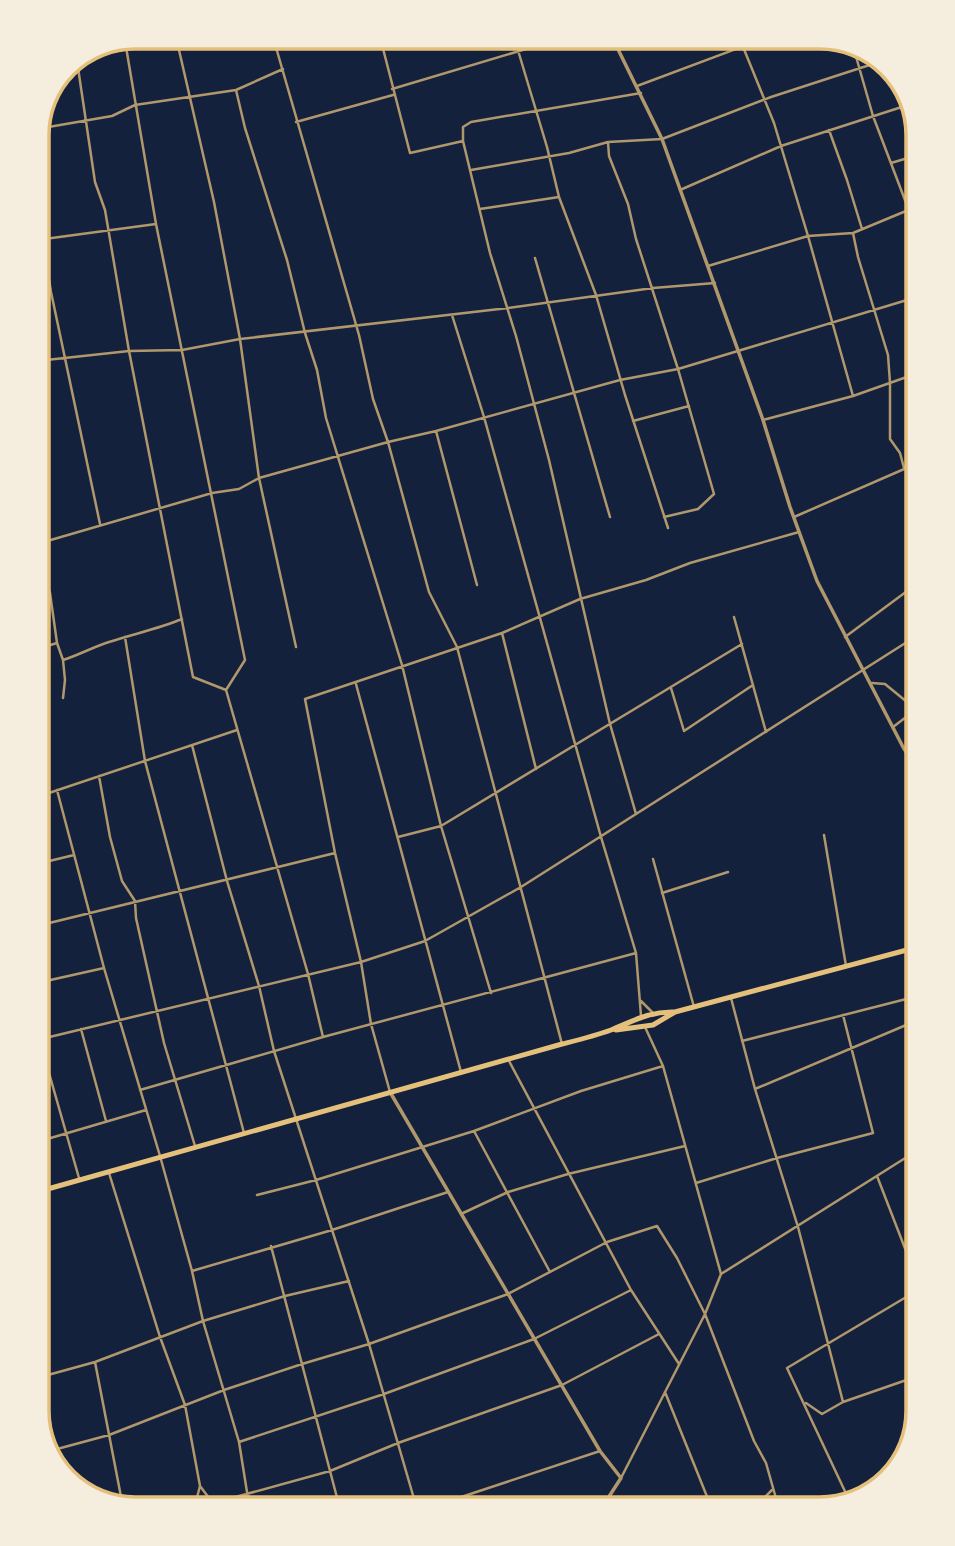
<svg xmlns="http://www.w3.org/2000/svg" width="955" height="1546" font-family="Manrope,sans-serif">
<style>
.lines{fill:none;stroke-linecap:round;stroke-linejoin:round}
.minor{stroke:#b1986c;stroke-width:2.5}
.tertiary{stroke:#b1986c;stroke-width:3.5}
.trunk{stroke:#e5c07b;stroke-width:5}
.rim{fill:none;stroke:#e5c07b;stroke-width:3.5}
</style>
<rect width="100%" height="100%" fill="#14213d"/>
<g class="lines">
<path class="minor" d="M 176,37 L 214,202 L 240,339 L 259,478 L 296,647
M 273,37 L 359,335 L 373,399 L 388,442 L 429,592 L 457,647 L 562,1044
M 380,37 L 410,153 L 463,141 L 490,253 L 516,336 L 549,460 L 610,724 L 636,814
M 514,37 L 547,147 L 559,197 L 596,295 L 625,395 L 668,528
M 739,37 L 774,123 L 808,236 L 853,396 L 918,373
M 177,40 L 188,37
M 125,41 L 156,224 L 245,660 L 226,690 L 308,974 L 323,1037
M 853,46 L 873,116 L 908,208
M 77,61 L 95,182 L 105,210 L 129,351 L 193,677 L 226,690
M 637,86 L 768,37
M 392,89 L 566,37
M 236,90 L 245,128 L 287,260 L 305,333 L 317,370 L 326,418 L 402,665 L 441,826 L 491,993
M 296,122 L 393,95
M 37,129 L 112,116 L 135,105 L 236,90 L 283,69
M 829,130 L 847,180 L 862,229
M 463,141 L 463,127 L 471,122 L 641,93
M 891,163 L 918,155
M 471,170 L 569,153 L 608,142 L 662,139 L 771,97 L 882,61
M 680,190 L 781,146 L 911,104
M 37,205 L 51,292 L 100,524
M 480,209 L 559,197
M 853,233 L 858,257 L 888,355 L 890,383 L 890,439 L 900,453 L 904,468
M 37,240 L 156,224
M 535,258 L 610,517
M 708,266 L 808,236 L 853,233 L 918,206
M 909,274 L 918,302
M 452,315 L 484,417 L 601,837 L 636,953 L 641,1016
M 37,361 L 129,351 L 182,350 L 240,339 L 508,308 L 653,288 L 715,283
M 763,420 L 853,396
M 633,421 L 689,406
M 436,431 L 477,585
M 664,517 L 698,509 L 714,494 L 678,369 L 917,297
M 794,517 L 918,463
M 37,544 L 212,493 L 239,489 L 259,478 L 388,442 L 436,431 L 620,380 L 678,369 L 636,239 L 628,204 L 609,156 L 608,142
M 37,556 L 50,593 L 57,643 L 63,660 L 65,680 L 63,698
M 734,617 L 766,732
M 502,633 L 536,769
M 125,637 L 145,761 L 244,1133
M 845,637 L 918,583
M 37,649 L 57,643
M 63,660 C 79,655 93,647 109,642 C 133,634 158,629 182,619
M 872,683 L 885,684 L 918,711
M 356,684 L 461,1072
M 671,688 L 684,731 L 753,685
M 893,727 L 918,708
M 192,745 L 227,881 L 259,986 L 274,1051 L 369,1344 L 417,1509
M 99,776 L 110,837 L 122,881 L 135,901 L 136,918 L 164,1043 L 195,1146
M 57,790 L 104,968 L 160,1156 L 192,1271 L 203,1321 L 239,1442 L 247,1492 L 253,1509
M 37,797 L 237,730
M 824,835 L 846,966
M 398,837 L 441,826 L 742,644
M 653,859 L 694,1007
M 37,864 L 74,855
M 662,893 L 728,872
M 37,926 L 335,853
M 37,983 L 104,968
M 731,998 L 755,1089 L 798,1227 L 843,1402
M 641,1001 L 653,1013
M 906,1025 L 918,1008
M 645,1027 L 663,1066 L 721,1274
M 81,1029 L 106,1121
M 37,1031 L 79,1178
M 37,1040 L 361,962 L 425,941 L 521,887 L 918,635
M 742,1041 L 918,996
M 508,1059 L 631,1290 L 679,1364
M 755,1089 L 918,1020
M 140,1090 L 323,1037 L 636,953
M 390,1092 L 371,1024 L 361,962 L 335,853 L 305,699 L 502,633 L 580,599 L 646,580 L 690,563 L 799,532
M 474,1131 L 550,1272
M 37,1142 L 146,1110
M 109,1173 L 160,1337 L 185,1405 L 200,1486 L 212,1502 L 228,1509
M 877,1176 L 918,1282
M 696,1183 L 777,1158 L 873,1133 L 843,1015
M 257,1195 L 316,1180 L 474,1131 L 581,1091 L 663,1066
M 461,1214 L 508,1192 L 568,1174 L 685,1146
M 271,1246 L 340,1509
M 192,1271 L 332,1230 L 448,1192
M 95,1362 L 123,1507
M 37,1378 L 95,1362 L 203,1321 L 285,1296 L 349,1281
M 665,1392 L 712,1509
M 806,1403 L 822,1414 L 843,1402 L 918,1376
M 239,1442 L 384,1394 L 534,1339 L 631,1290
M 58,1449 L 63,1473
M 46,1452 L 109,1435 L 224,1390 L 302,1364 L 369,1344 L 508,1294 L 607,1242 L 657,1226 L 677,1258 L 705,1314 L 754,1441 L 766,1463 L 779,1509
M 621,1478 L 705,1314 L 721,1274 L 918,1150
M 850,1502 L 787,1368 L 918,1290
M 192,1509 L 330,1471 L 398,1443 L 562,1385 L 659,1334
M 194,1509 L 200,1486
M 425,1509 L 600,1451
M 741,1509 L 760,1502 L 772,1490"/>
<path class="tertiary" d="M 612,37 L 662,139 L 763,420 L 790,507 L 817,581 L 903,747 L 918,771
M 390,1092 L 600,1451 L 621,1478 L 601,1509"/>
<path class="trunk" d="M 616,1030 L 653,1025 L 675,1012
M 37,1192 L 562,1044 C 578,1040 595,1036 611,1030 C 633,1021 650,1011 675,1012 L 918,947"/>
</g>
<path d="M0 0H955V1546H0ZM135 49H820A86 86 0 0 1 906 135V1411A86 86 0 0 1 820 1497H135A86 86 0 0 1 49 1411V135A86 86 0 0 1 135 49Z" fill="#f5edde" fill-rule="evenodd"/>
<path class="rim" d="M135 49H820A86 86 0 0 1 906 135V1411A86 86 0 0 1 820 1497H135A86 86 0 0 1 49 1411V135A86 86 0 0 1 135 49Z"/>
</svg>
